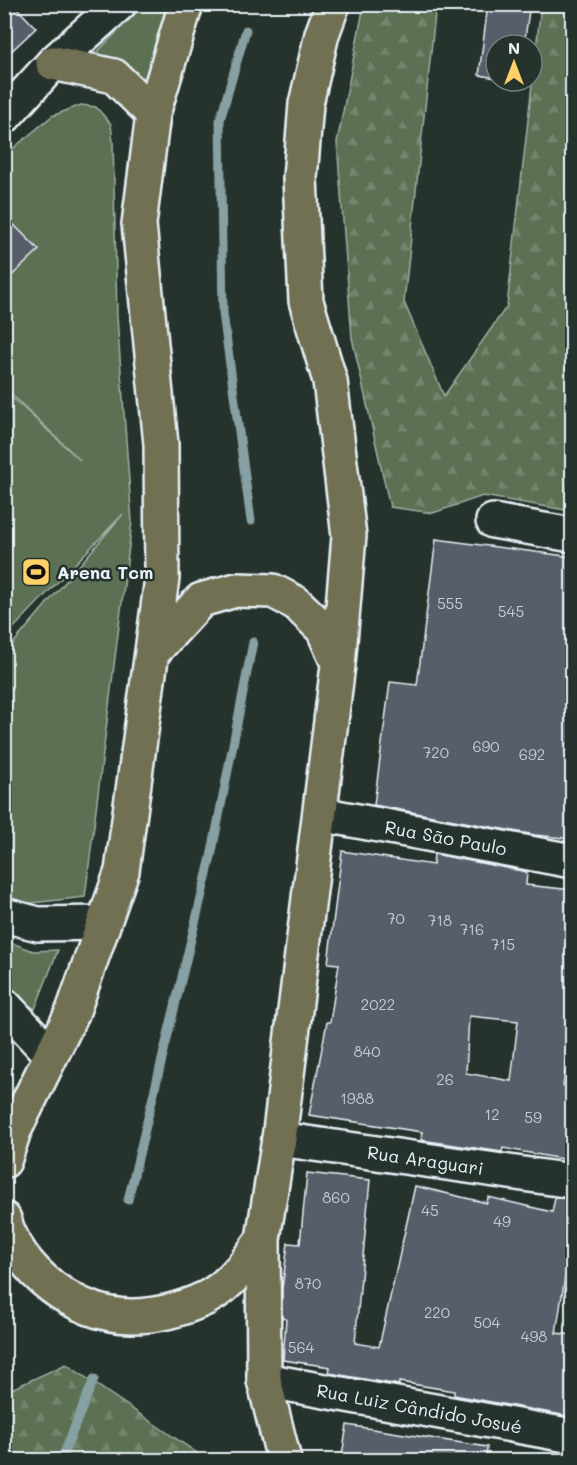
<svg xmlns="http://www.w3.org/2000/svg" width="577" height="1465" font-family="Mali,sans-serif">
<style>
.grass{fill:#5c7053;stroke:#a2b0a6;stroke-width:1.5}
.forest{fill:url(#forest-firs);stroke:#a2b0a6;stroke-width:1.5}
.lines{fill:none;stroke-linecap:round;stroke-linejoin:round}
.stream{stroke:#87a0a3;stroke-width:9}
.building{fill:#585d6a;stroke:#e8f1f8;stroke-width:1.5;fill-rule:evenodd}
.minor-casing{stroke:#e8f1f8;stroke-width:38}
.major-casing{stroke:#e8f1f8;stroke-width:38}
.minor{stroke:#26332d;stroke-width:33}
.major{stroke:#716f52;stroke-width:33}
.labels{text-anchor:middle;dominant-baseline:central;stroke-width:5;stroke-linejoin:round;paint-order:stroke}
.number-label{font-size:15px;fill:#c4ccd4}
.poi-label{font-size:18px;font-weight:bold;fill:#e8f1f8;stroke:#26332d;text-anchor:start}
.street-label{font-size:18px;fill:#e8f1f8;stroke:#26332d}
</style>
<defs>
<pattern id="forest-firs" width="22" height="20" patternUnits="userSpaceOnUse" patternTransform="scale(1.5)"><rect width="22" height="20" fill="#5c7053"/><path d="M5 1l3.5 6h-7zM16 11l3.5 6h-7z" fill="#73856c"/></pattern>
</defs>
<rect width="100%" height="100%" fill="#26332d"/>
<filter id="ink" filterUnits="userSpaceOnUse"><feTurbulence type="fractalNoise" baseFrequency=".0167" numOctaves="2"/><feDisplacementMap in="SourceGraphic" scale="12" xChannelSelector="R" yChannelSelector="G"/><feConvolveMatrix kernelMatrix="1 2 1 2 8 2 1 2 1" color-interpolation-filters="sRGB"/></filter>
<g filter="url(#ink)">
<path class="grass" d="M 144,5 L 174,5 L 144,83 L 97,52 Z
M 81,105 L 96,107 L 111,124 L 113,142 L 117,317 L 132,522 L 85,897 L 14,905 L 4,900 L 5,653 L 123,514 L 5,637 L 4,390 L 81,461 L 5,388 L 4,156 L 52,116 Z
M 4,940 L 33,951 L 58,950 L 35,1009 L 5,990 Z"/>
<path class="forest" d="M 364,5 L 436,5 L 404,302 L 444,396 L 507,306 L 541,5 L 572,5 L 572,511 L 483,496 L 433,513 L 390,507 L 352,338 L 337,142 Z
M 66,1364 L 197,1453 L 199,1460 L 5,1460 L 5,1392 Z"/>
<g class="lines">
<path class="stream" d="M 246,30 L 220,120 L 223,313 L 251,521
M 128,1200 L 211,857 L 253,642
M 61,1460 L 94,1379"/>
</g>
<path class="building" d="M 4,4 L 13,4 L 36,28 L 4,58 Z
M 488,4 L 530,4 L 524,45 L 496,45 L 496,78 L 479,75 Z
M 4,215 L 39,250 L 4,283 Z
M 436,539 L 573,557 L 573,839 L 535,835 L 374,805 L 390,682 L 417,685 Z
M 342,851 L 433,865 L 434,854 L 527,872 L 526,885 L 573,890 L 573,1014 L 563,1086 L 573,1087 L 573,1161 L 503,1148 L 502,1152 L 421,1140 L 422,1132 L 309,1115 L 327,1022 L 330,1022 L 339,964 L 328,963 ZM 469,1016 L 518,1021 L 511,1081 L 466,1073 Z
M 307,1173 L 370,1180 L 355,1343 L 379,1347 L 415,1186 L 487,1203 L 488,1197 L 552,1212 L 555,1198 L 573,1199 L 573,1245 L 570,1245 L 556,1333 L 573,1335 L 573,1417 L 454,1395 L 454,1391 L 399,1382 L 399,1385 L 329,1373 L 330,1367 L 283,1360 L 286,1319 L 282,1318 L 282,1289 L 288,1243 L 300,1244 Z
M 347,1425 L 487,1447 L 486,1461 L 341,1461 Z"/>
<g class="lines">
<g class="minor-casing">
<g id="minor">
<path d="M 4,117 L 53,63 L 119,4"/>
<path d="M 493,521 L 572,535"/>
<path id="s1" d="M 320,814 L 572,861"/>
<path d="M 4,915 L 38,924 L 103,923"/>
<path d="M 4,1005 L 51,1055"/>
<path id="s2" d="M 279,1139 L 572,1181"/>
<path id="s3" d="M 264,1380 L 572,1436"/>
</g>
</g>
<g class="major-casing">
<path id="major" d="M 53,63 L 114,76 L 153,114
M 152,653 L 201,600 L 236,590 L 273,591 L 296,603 L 323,629 L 338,663
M 4,1161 L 14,1131 L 73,1011 L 122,871 L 162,578 L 161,444 L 139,224 L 153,114 L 186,4
M 4,1219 C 18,1271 76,1316 131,1316 C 157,1316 183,1309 206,1298 C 231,1285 247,1262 263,1239
M 284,1460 L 264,1380 L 263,1239 L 279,1139 L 338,665 L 349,536 L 330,381 L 306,301 L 300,178 L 306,104 L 322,34 L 333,4"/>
</g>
<use href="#minor" class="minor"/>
<use href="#major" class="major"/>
</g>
</g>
<defs>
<g id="stadium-square" transform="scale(1.5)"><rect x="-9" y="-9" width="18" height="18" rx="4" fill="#ffd166" stroke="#26332d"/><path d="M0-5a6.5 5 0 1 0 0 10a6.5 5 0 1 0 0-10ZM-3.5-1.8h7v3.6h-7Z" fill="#111"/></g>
</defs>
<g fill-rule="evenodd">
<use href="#stadium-square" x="36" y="572"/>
</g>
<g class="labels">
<g class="number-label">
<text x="450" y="603">555</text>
<text x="511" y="611">545</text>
<text x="486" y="746">690</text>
<text x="436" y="752">720</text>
<text x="532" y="754">692</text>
<text x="396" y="918">70</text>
<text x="440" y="920">718</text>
<text x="472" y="929">716</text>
<text x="503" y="944">715</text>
<text x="378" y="1004">2022</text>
<text x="367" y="1051">840</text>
<text x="445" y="1079">26</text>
<text x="357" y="1098">1988</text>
<text x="492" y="1114">12</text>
<text x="533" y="1117">59</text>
<text x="336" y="1197">860</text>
<text x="430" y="1210">45</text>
<text x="502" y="1221">49</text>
<text x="308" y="1283">870</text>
<text x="437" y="1312">220</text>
<text x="487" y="1322">504</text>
<text x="534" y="1336">498</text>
<text x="301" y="1347">564</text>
</g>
<g class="poi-label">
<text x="57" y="572">Arena Tcm</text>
</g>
<g class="street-label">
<text stroke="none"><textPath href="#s1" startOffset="128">Rua São Paulo</textPath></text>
<text stroke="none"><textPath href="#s2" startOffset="148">Rua Araguari</textPath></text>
<text stroke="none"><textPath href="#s3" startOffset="158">Rua Luiz Cândido Josué</textPath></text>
</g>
</g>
<rect width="577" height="1465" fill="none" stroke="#26332d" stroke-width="24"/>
<rect x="12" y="12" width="553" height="1441" fill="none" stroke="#e8f1f8" stroke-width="2" filter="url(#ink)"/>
<g transform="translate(514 63)"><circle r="28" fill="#26332d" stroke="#747f7e" stroke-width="1.5"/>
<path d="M0-4.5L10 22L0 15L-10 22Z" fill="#ffd166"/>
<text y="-9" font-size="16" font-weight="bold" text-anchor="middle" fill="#e8f1f8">N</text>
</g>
</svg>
